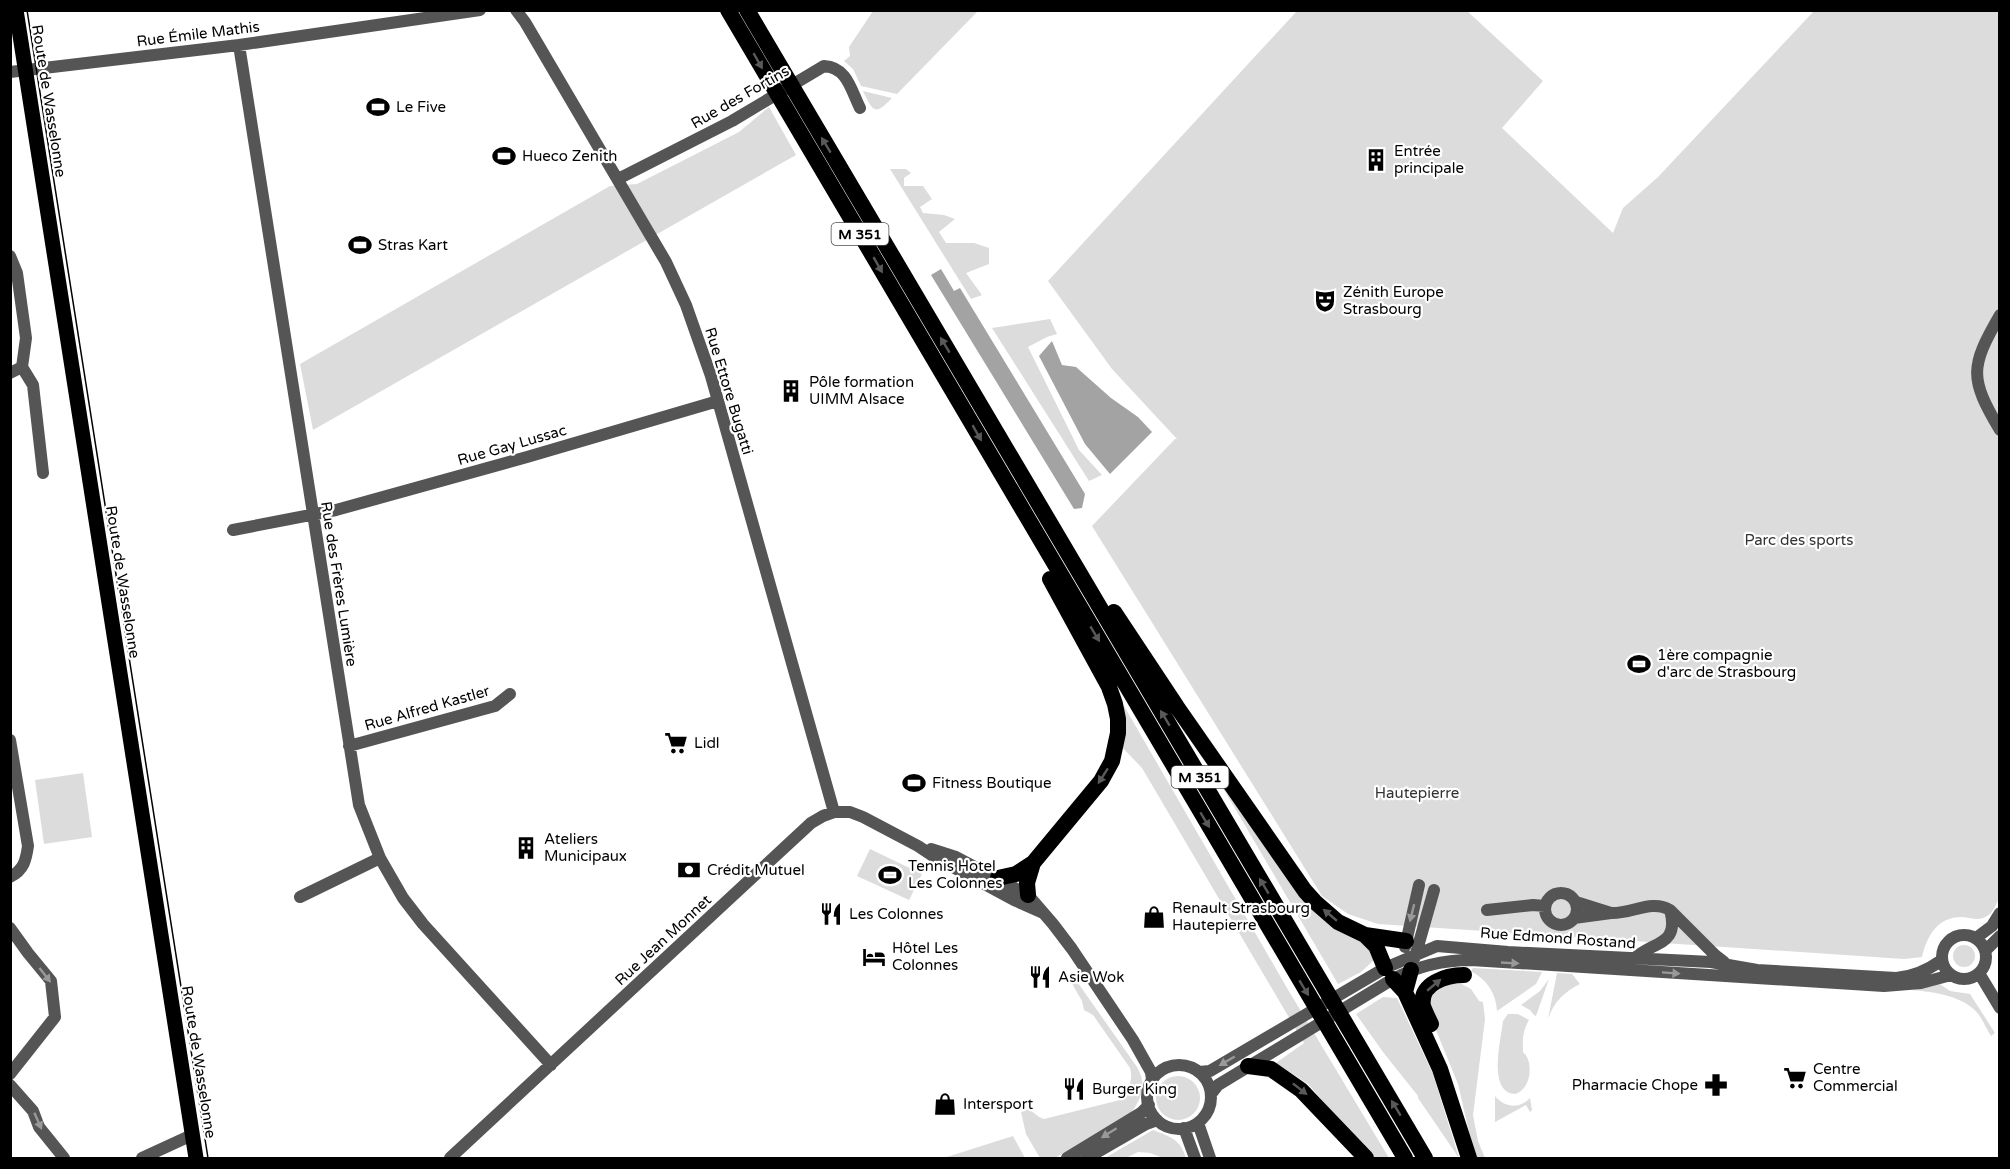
<svg xmlns="http://www.w3.org/2000/svg" width="2010" height="1169" font-family="'Varela Round',sans-serif">
<style>
.green{fill:#dcdcdc}
.water{fill:#a3a3a3}
.lines{fill:none;stroke-linecap:round;stroke-linejoin:round}
.minor{stroke:#555;stroke-width:12}
.major{stroke:#000;stroke-width:15}
.highway{stroke:#000;stroke-width:16}
.tram{stroke:#000;stroke-width:1.5}
.oneway{fill:#595959}
.oneway2{fill:#999}
.labels{text-anchor:middle;dominant-baseline:central;stroke-width:4.5;stroke-linejoin:round;paint-order:stroke}
.shield{fill:#fff;stroke:#4c4c4c;stroke-width:1.5}
.shield-label{font-size:14px;font-weight:bold;fill:#000}
.street-label{font-size:15px;fill:#000;stroke:#fff}
.poi-label{font-size:15px;fill:#000;stroke:#fff;text-anchor:start}
.park-label{font-size:15px;fill:#333;stroke:#fff}
</style>
<rect width="100%" height="100%" fill="#fff"/>
<path class="green" d="M 873,11 L 873,10 L 978,11 L 897,94 L 861,86 L 853,69 L 844,61 L 850,56 L 849,47 Z
M 1297,11 L 1467,11 L 1543,81 L 1502,128 L 1613,233 L 1623,208 L 1658,177 L 1814,11 L 1999,11 L 2000,897 C 1997,902 1994,910 1990,914 C 1981,922 1973,918 1962,917 C 1937,917 1927,936 1922,957 L 1904,959 L 1378,924 L 1348,914 L 1322,896 L 1092,526 L 1175,439 L 1177,439 L 1112,369 L 1048,281 Z
M 863,91 L 892,98 C 875,116 873,112 863,91 Z
M 769,107 L 796,155 L 313,430 L 300,364 L 610,186 L 637,184 L 739,132 Z
M 890,169 L 906,169 L 911,173 L 904,178 L 904,186 L 923,186 L 932,199 L 920,207 L 923,213 L 944,215 L 955,219 L 939,232 L 946,243 L 974,243 L 989,248 L 989,264 L 966,273 L 982,295 L 971,299 Z
M 1050,319 L 1057,334 L 1047,337 L 1028,347 L 1079,450 L 1102,475 L 1089,481 L 992,328 Z
M 1124,706 L 1287,988 L 1389,1158 L 1373,1158 L 1308,1084 L 1276,1063 L 1304,1043 L 1142,768 L 1120,745 Z
M 1206,759 L 1300,892 L 1369,945 L 1374,960 L 1361,972 L 1338,984 Z
M 83,773 L 92,837 L 44,844 L 35,780 Z
M 870,849 L 922,874 L 909,900 L 857,876 Z
M1953 956a11 11 0 1 1 22 0a11 11 0 1 1-22 0Z
M 1473,968 L 1542,972 L 1536,984 L 1497,1011 C 1496,993 1487,980 1471,971 Z
M 1071,973 L 1137,1067 C 1147,1084 1142,1098 1131,1113 L 1055,1158 L 1040,1158 L 1026,1134 L 1021,1112 L 1029,1109 L 1039,1117 L 1044,1119 L 1120,1100 C 1127,1091 1134,1080 1130,1068 L 1093,1015 L 1084,1010 L 1082,1001 L 1067,975 Z
M 1557,973 L 1572,974 L 1580,984 C 1564,992 1554,1002 1548,1019 Z
M 1549,979 L 1536,1016 L 1534,1015 L 1530,1010 L 1521,1005 L 1540,991 Z
M 1458,982 L 1471,989 L 1479,1001 L 1483,1002 L 1485,1019 L 1473,1115 L 1478,1141 L 1485,1158 L 1477,1158 L 1473,1149 L 1458,1084 L 1429,1013 L 1432,990 Z
M 1940,984 L 1950,991 L 1970,994 L 1995,1033 L 1991,1036 C 1987,1030 1984,1022 1979,1015 C 1965,996 1934,992 1912,990 Z
M 1383,997 L 1397,998 L 1433,1074 L 1459,1158 L 1418,1098 L 1418,1096 L 1383,1052 L 1356,1014 Z
M 1508,1014 L 1518,1014 L 1529,1020 C 1524,1029 1522,1037 1523,1048 C 1523,1056 1523,1050 1527,1057 C 1533,1070 1529,1090 1515,1094 C 1487,1092 1501,1040 1503,1021 Z
M1156 1098a22 22 0 1 1 44 0a22 22 0 1 1-44 0Z
M 1495,1096 C 1504,1107 1519,1110 1530,1098 L 1532,1110 L 1530,1112 L 1526,1105 L 1495,1122 Z
M 1153,1130 C 1171,1137 1180,1139 1186,1158 L 1163,1158 L 1150,1153 L 1138,1152 L 1126,1158 L 1105,1158 Z
M 1013,1136 L 1025,1158 L 942,1158 L 950,1156 Z"/>
<path class="water" d="M 941,269 L 954,291 L 960,288 L 1085,494 L 1082,508 L 1074,509 L 931,275 Z
M 1052,341 L 1062,365 L 1076,367 L 1111,398 L 1138,417 L 1152,432 L 1110,474 L 1085,444 L 1039,356 Z"/>
<g class="lines">
<path class="minor" d="M 516,10 L 525,22 L 666,262 L 686,305 L 711,376 L 834,812
M 239,45 L 359,805 L 380,858 L 403,898 L 423,924 L 551,1065
M 10,72 L 239,45 L 480,10
M 618,179 L 732,121 L 824,66 C 847,67 851,90 860,108
M 10,256 L 17,273 L 26,338 L 22,367
M 2000,315 C 1970,367 1969,378 2000,430
M 10,373 L 22,367 L 33,385 L 43,473
M 233,530 L 336,510 L 527,457 L 718,401
M 10,740 L 28,846 C 26,860 24,870 10,877
M 349,746 L 495,706 L 510,694
M 931,849 L 956,857 L 1028,895 L 1053,924 L 1072,949 L 1133,1040 L 1151,1072 L 1152,1080
M1545 909a16 16 0 1 1 32 0a16 16 0 1 1-32 0Z
M 300,897 L 380,858
M 1487,910 L 1533,905 L 1545,906
M 1611,913 C 1631,914 1652,899 1670,910
M 1574,918 L 1611,913 L 1576,902
M 10,928 L 28,953 L 51,981 L 55,1017 L 10,1074
M1942 957a22 22 0 1 1 44 0a22 22 0 1 1-44 0Z
M 1976,938 L 1992,926 L 2000,913
M 1405,947 L 1419,885
M 1985,951 L 2000,936
M 1415,957 L 1434,890
M 1635,958 C 1653,941 1680,946 1670,910 L 1715,955 L 1724,962
M 1979,973 L 2000,1008
M1147 1097a32 32 0 1 1 64 0a32 32 0 1 1-64 0Z
M 1199,1072 L 1210,1071 L 1385,968 L 1437,946 L 1508,952 L 1711,962 L 1757,970 L 1896,978 C 1914,977 1928,970 1942,960
M 10,1085 L 33,1111 L 39,1127 L 64,1158
M 1211,1094 L 1218,1085 L 1393,979 C 1418,966 1442,960 1471,960 L 1884,986 L 1921,983 L 1951,975
M 1198,1123 L 1210,1158
M 1184,1128 L 1195,1158
M 142,1158 L 192,1135
M 450,1158 L 756,874 L 811,823 L 823,816 L 834,812 L 850,812 L 863,817 L 918,846 L 936,858 L 1014,900 L 1041,912
M 1067,1158 L 1141,1113 L 1149,1105
M 1087,1158 L 1146,1124 L 1157,1120"/>
<path class="major" d="M 16,10 L 196,1158"/>
<path class="highway" d="M 728,10 L 1405,1158
M 747,10 L 1425,1158
M 1114,612 L 1177,707 L 1305,891 L 1315,902 L 1338,922 L 1365,935 L 1376,946 L 1385,968
M 998,878 L 1016,874 L 1033,863
M 1028,895 L 1027,883 L 1033,863 L 1101,781 L 1112,761 L 1118,733 L 1118,719 L 1115,704 L 1109,687 L 1050,579
M 1365,935 L 1406,941
M 1393,979 L 1405,992 L 1440,1069 L 1469,1158
M 1405,992 L 1411,970
M 1431,1024 C 1428,1018 1425,1012 1423,1006 C 1419,983 1447,975 1464,975
M 1248,1066 L 1271,1069 L 1301,1090 L 1366,1158"/>
<path class="tram" d="M 27,10 L 208,1158"/>
</g>
<defs><path id="oneway-solid" d="M-6-.8H1V-3.2L6.5 0L1 3.2V.8H-6Z" transform="scale(1.5)"/></defs>
<g class="oneway">
<use href="#oneway-solid" transform="translate(758 61) rotate(60)"/>
<use href="#oneway-solid" transform="translate(826 145) rotate(-121)"/>
<use href="#oneway-solid" transform="translate(878 265) rotate(60)"/>
<use href="#oneway-solid" transform="translate(945 345) rotate(-121)"/>
<use href="#oneway-solid" transform="translate(977 433) rotate(60)"/>
<use href="#oneway-solid" transform="translate(1095 634) rotate(59)"/>
<use href="#oneway-solid" transform="translate(1165 718) rotate(-121)"/>
<use href="#oneway-solid" transform="translate(1103 776) rotate(123)"/>
<use href="#oneway-solid" transform="translate(1205 820) rotate(59)"/>
<use href="#oneway-solid" transform="translate(1264 886) rotate(-121)"/>
<use href="#oneway-solid" transform="translate(1330 915) rotate(-140)"/>
<use href="#oneway-solid" transform="translate(1434 985) rotate(-40)"/>
<use href="#oneway-solid" transform="translate(1304 988) rotate(59)"/>
<use href="#oneway-solid" transform="translate(1300 1089) rotate(38)"/>
<use href="#oneway-solid" transform="translate(1396 1108) rotate(-121)"/>
</g>
<g class="oneway2">
<use href="#oneway-solid" transform="translate(1412 913) rotate(104)"/>
<use href="#oneway-solid" transform="translate(1510 963) rotate(3)"/>
<use href="#oneway-solid" transform="translate(1671 973) rotate(4)"/>
<use href="#oneway-solid" transform="translate(45 975) rotate(52)"/>
<use href="#oneway-solid" transform="translate(1227 1061) rotate(150)"/>
<use href="#oneway-solid" transform="translate(38 1121) rotate(66)"/>
<use href="#oneway-solid" transform="translate(1109 1133) rotate(148)"/>
</g>
<defs>
<g id="stadium-bare" transform="scale(1.8)"><path d="M0-5a6.5 5 0 1 0 0 10a6.5 5 0 1 0 0-10ZM-3.5-1.8h7v3.6h-7Z" fill="#000" stroke="#fff" stroke-width="2.5" paint-order="stroke"/></g>
<g id="building-bare" transform="scale(1.8)"><path d="M-4-6H4V6H1V3H-1V6H-4ZM-2.5-4.3h1.7v1.8h-1.7ZM.8-4.3h1.7v1.8H.8ZM-2.5-1h1.7V.8h-1.7ZM.8-1h1.7V.8H.8Z" fill="#000" stroke="#fff" stroke-width="2.5" paint-order="stroke"/></g>
<g id="theatre-bare" transform="scale(1.8)"><path d="M-5-5.5Q0-4 5-5.5V0Q5 5 0 6Q-5 5-5 0ZM-3.3-2.5H-1v1.5H-3.3ZM1-2.5H3.3v1.5H1ZM-2.8 1Q0 5.5 2.8 1Z" fill="#000" stroke="#fff" stroke-width="2.5" paint-order="stroke"/></g>
<g id="supermarket-bare" transform="scale(1.8)"><path d="M-6-5.5h2.5l.6 2H6L4.5 2H-2.5L-4.4-4H-6ZM-1.5 3.2a1.3 1.3 0 1 0 .1 0ZM3 3.2a1.3 1.3 0 1 0 .1 0Z" fill="#000" stroke="#fff" stroke-width="2.5" paint-order="stroke"/></g>
<g id="bank-bare" transform="scale(1.8)"><path d="M-6-4H6V4H-6ZM0-2.3a2.3 2.3 0 1 0 0 4.6a2.3 2.3 0 1 0 0-4.6Z" fill="#000" stroke="#fff" stroke-width="2.5" paint-order="stroke"/></g>
<g id="restaurant-bare" transform="scale(1.8)"><path d="M-5-6h1v4h1v-4h1v4h1v-4h1v5L-1.5 .5V6h-2V.5L-5-1ZM5-6V6H3V1.5H1.5Q1.5-4 5-6Z" fill="#000" stroke="#fff" stroke-width="2.5" paint-order="stroke"/></g>
<g id="shop-bare" transform="scale(1.8)"><path d="M-5-2.5h2.3a2.7 3.5 0 0 1 5.4 0H5L5.5 6h-11ZM-1.5-2.5h3a1.5 2.3 0 0 0-3 0Z" fill="#000" stroke="#fff" stroke-width="2.5" paint-order="stroke"/></g>
<g id="hotel-bare" transform="scale(1.8)"><path d="M-6-4.5h1.5V1H6V5H4.5V3h-9V5H-6ZM-4 0a1.8 1.8 0 1 1 3.6 0ZM.5 0V-2.5h3Q6-2.5 6 0Z" fill="#000" stroke="#fff" stroke-width="2.5" paint-order="stroke"/></g>
<g id="pharmacy-bare" transform="scale(1.8)"><path d="M-2-6h4v4h4v4h-4v4h-4v-4h-4v-4h4Z" fill="#000" stroke="#fff" stroke-width="2.5" paint-order="stroke"/></g>
</defs>
<g fill-rule="evenodd">
<use href="#stadium-bare" x="378" y="107"/>
<use href="#stadium-bare" x="504" y="156"/>
<use href="#building-bare" x="1376" y="160"/>
<use href="#stadium-bare" x="360" y="245"/>
<use href="#theatre-bare" x="1325" y="301"/>
<use href="#building-bare" x="791" y="391"/>
<use href="#stadium-bare" x="1639" y="664"/>
<use href="#supermarket-bare" x="676" y="743"/>
<use href="#stadium-bare" x="914" y="783"/>
<use href="#building-bare" x="526" y="848"/>
<use href="#bank-bare" x="689" y="870"/>
<use href="#stadium-bare" x="890" y="875"/>
<use href="#restaurant-bare" x="831" y="914"/>
<use href="#shop-bare" x="1154" y="917"/>
<use href="#hotel-bare" x="874" y="957"/>
<use href="#restaurant-bare" x="1040" y="977"/>
<use href="#supermarket-bare" x="1795" y="1078"/>
<use href="#pharmacy-bare" x="1716" y="1085"/>
<use href="#restaurant-bare" x="1074" y="1089"/>
<use href="#shop-bare" x="945" y="1104"/>
</g>
<g class="labels">
<g class="shield">
<rect x="831.5" y="223" width="57" height="22" rx="4.5"/>
<rect x="1171.5" y="766" width="57" height="22" rx="4.5"/>
</g>
<g class="shield-label">
<text x="860" y="234">M 351</text>
<text x="1200" y="777">M 351</text>
</g>
<g class="street-label">
<text transform="translate(198 34) rotate(-7)">Rue Émile Mathis</text>
<text transform="translate(740 97) rotate(-30)">Rue des Fortins</text>
<text transform="translate(49 101) rotate(81)">Route de Wasselonne</text>
<text transform="translate(729 391) rotate(73)">Rue Ettore Bugatti</text>
<text transform="translate(512 445) rotate(-16)">Rue Gay Lussac</text>
<text transform="translate(123 582) rotate(81)">Route de Wasselonne</text>
<text transform="translate(339 584) rotate(81)">Rue des Frères Lumière</text>
<text transform="translate(427 708) rotate(-16)">Rue Alfred Kastler</text>
<text transform="translate(1558 938) rotate(4)">Rue Edmond Rostand</text>
<text transform="translate(663 940) rotate(-43)">Rue Jean Monnet</text>
<text transform="translate(199 1062) rotate(81)">Route de Wasselonne</text>
</g>
<g class="poi-label">
<text x="396" y="107">Le Five</text>
<text x="1394" y="151">Entrée<tspan x="1394" dy="17">principale</tspan></text>
<text x="522" y="156">Hueco Zenith</text>
<text x="378" y="245">Stras Kart</text>
<text x="1343" y="292">Zénith Europe<tspan x="1343" dy="17">Strasbourg</tspan></text>
<text x="809" y="382">Pôle formation<tspan x="809" dy="17">UIMM Alsace</tspan></text>
<text x="1657" y="655">1ère compagnie<tspan x="1657" dy="17">d'arc de Strasbourg</tspan></text>
<text x="694" y="743">Lidl</text>
<text x="932" y="783">Fitness Boutique</text>
<text x="544" y="839">Ateliers<tspan x="544" dy="17">Municipaux</tspan></text>
<text x="908" y="866">Tennis Hotel<tspan x="908" dy="17">Les Colonnes</tspan></text>
<text x="707" y="870">Crédit Mutuel</text>
<text x="1172" y="908">Renault Strasbourg<tspan x="1172" dy="17">Hautepierre</tspan></text>
<text x="849" y="914">Les Colonnes</text>
<text x="892" y="948">Hôtel Les<tspan x="892" dy="17">Colonnes</tspan></text>
<text x="1058" y="977">Asie Wok</text>
<text x="1813" y="1069">Centre<tspan x="1813" dy="17">Commercial</tspan></text>
<text x="1698" y="1085" text-anchor="end">Pharmacie Chope</text>
<text x="1092" y="1089">Burger King</text>
<text x="963" y="1104">Intersport</text>
</g>
<g class="park-label">
<text x="1799" y="540">Parc des sports</text>
<text x="1417" y="793">Hautepierre</text>
</g>
</g>
<rect width="2010" height="1169" fill="none" stroke="#000000" stroke-width="24"/>
</svg>
